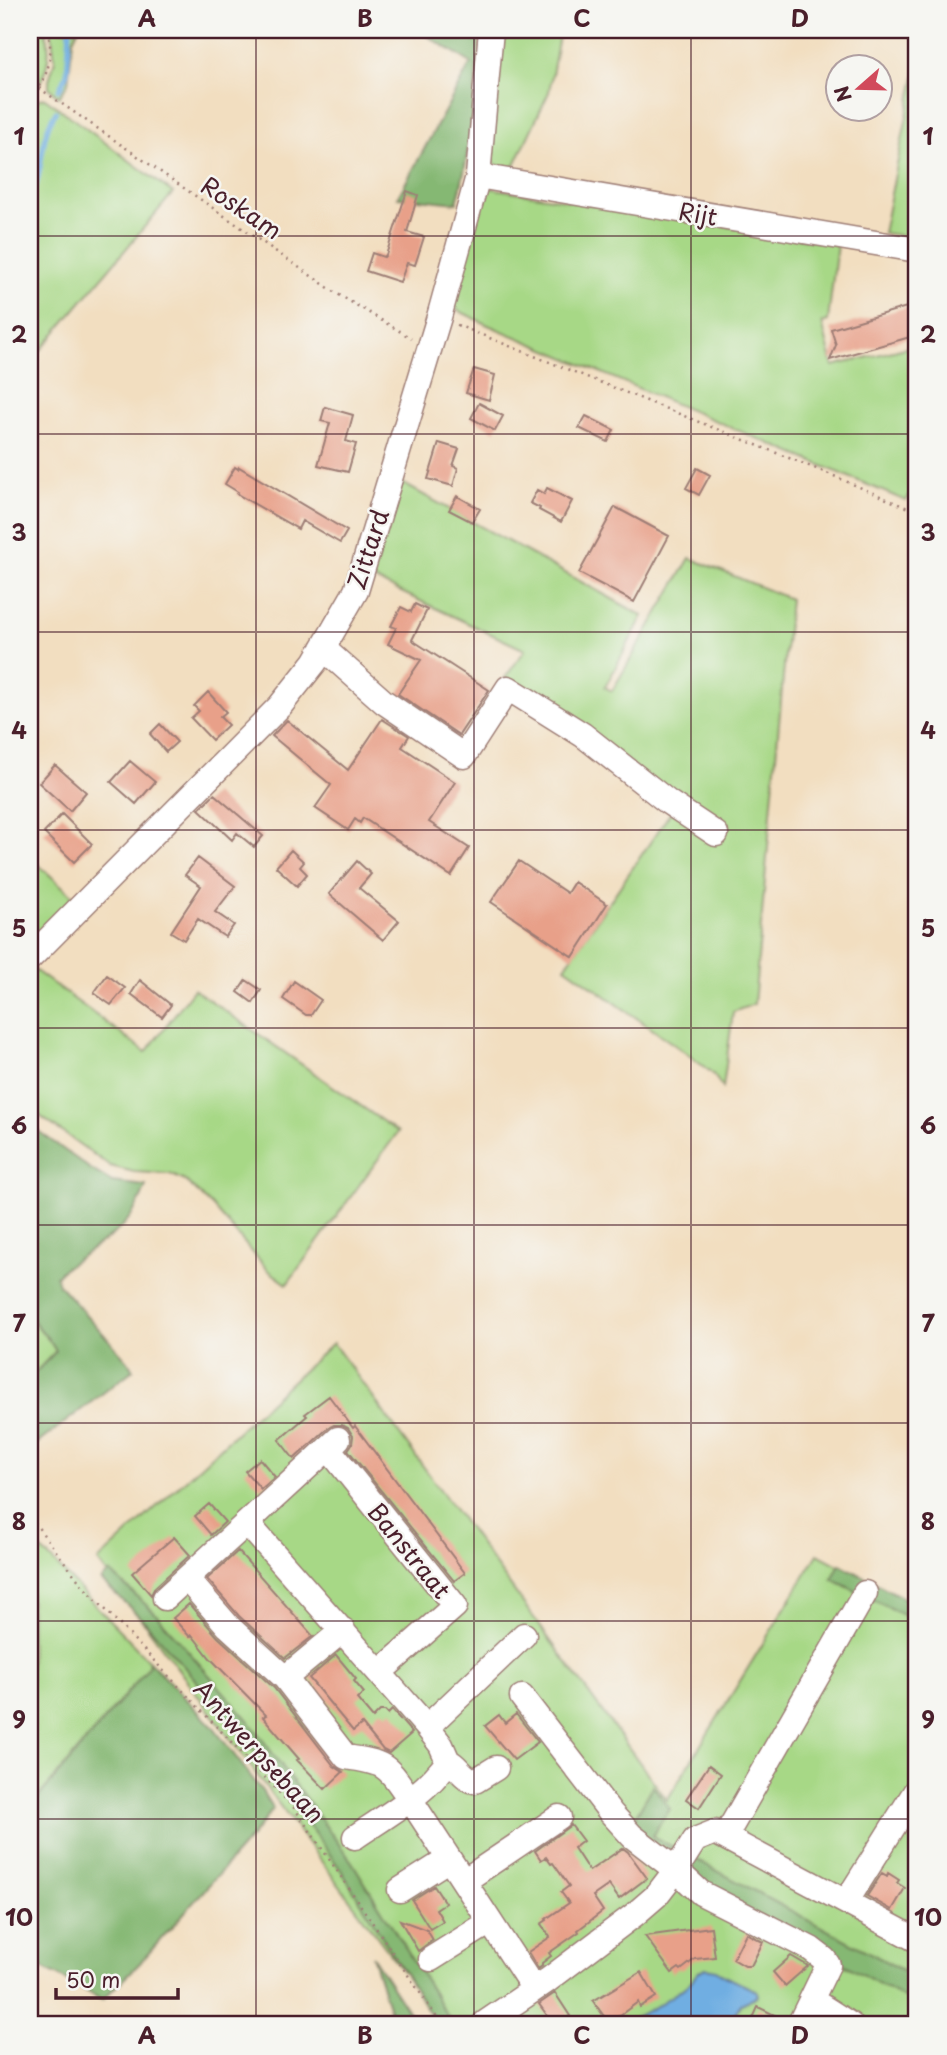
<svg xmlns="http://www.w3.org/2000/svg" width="947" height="2055" font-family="'Playpen Sans',sans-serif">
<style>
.green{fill:#a7d886;stroke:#787c58;stroke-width:2}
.forest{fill:#85b873;stroke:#686c4f;stroke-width:2}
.water{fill:#6faee2;stroke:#5c6686;stroke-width:2}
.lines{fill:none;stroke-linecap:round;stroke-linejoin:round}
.stream{stroke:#6faee2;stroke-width:5}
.building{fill:#e8a089}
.minor-casing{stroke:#9e7e76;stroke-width:27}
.path{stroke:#9e7e76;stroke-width:2.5;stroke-dasharray:2 5;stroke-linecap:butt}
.minor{stroke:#fff;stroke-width:24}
.grid{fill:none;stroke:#4a1f2b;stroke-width:2;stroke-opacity:0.55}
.labels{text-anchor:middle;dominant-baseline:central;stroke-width:5;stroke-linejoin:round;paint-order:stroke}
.street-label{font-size:24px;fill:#4a1f2b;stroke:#f6f6f2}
.neatline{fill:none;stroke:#4a1f2b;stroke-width:2.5}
.grid-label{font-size:23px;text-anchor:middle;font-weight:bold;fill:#4a1f2b}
</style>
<rect width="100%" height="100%" fill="#f6f6f2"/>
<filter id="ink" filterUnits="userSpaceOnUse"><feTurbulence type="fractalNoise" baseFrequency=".0143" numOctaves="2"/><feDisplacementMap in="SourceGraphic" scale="14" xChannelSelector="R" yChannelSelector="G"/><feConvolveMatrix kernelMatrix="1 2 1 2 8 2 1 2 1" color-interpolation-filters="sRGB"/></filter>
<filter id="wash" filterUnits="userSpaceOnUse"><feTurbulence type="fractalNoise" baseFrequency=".00686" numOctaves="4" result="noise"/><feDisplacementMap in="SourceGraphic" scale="28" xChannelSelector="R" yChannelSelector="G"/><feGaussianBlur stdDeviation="1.57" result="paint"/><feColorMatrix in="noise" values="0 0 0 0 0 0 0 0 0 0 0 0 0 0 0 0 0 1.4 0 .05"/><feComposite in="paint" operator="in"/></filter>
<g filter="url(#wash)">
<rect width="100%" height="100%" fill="#f2dec0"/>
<path class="green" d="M 33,30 L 45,30 C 53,53 47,78 30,95 L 30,76 L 37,55 Z
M 51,30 L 78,30 L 73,40 L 68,83 L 59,97 L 49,88 L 49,80 L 55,60 Z
M 500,30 L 560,30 L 549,92 L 512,171 L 495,164 L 491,157 Z
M 917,67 L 917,238 L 883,233 Z
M 45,98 L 173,193 L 30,363 L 30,104 L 39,99 Z
M 490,188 L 837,244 L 828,321 L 822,323 L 833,366 L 917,345 L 917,485 L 906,501 L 488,325 L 455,309 L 453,306 L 483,191 Z
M 402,483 L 643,616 L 605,687 L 612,691 L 690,558 L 790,599 L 754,1004 L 733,1012 L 723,1088 L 712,1073 L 690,1056 L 565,967 L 677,803 L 505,678 L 525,650 L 371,578 Z
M 30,857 L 75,898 L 30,941 Z
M 33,969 L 146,1052 L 194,989 L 398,1132 L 287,1284 L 268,1270 L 213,1207 L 187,1182 L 170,1174 L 134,1172 L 110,1166 L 30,1109 L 30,972 Z
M 30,1317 L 49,1340 L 56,1351 L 30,1378 Z
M 333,1343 L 667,1800 L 818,1554 L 917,1607 L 917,2025 L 443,2025 L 98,1561 Z
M 31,1542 L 47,1555 L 149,1661 L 148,1667 L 138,1680 L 30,1807 Z"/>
<path class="forest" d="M 418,30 L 480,30 C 475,88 472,146 457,203 L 398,197 L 471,63 Z
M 30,1125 L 89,1168 L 112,1182 L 146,1186 C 132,1225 115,1234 83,1255 C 73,1262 63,1268 56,1276 L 59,1285 L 128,1361 L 133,1370 L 30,1449 L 30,1378 L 56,1351 L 49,1340 L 30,1317 Z
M 840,1564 L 917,1605 L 917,1622 L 832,1579 Z
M 110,1572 L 156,1614 L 249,1721 L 352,1862 L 453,2025 L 437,2025 L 341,1870 L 239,1730 L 146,1623 L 101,1580 Z
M 149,1661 L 212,1726 L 262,1791 L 273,1809 L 251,1837 L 140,1963 L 102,2000 L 30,1961 L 30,1807 L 138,1680 L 148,1667 Z
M 653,1786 L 670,1809 L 652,1836 L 917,1978 L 917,2005 L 693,1880 L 629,1827 Z
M 372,1956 L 417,2025 L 394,2025 Z"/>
<path class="water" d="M 706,1968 L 716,1970 L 724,1976 L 757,1991 L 758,1996 L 741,2004 L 727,2025 L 621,2025 C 643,2013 666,2002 686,1986 C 695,1980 695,1971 706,1968 Z"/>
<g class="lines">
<path class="stream" d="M 59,90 L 67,73 L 70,30
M 30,199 C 45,173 38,137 56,112"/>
</g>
<g id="blocks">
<path class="building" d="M 407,191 L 418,195 L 407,232 L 424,237 L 415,265 L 407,263 L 400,282 L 366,271 L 372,253 L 384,257 L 386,255 Z
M 917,304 L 917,335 L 830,360 L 836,345 L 831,329 Z
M 474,369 L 495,375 L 489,400 L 466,393 Z
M 479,403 L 503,416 L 495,431 L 471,418 Z
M 325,407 L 353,415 L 346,441 L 356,444 L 348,472 L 318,465 L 330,423 L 321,421 Z
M 586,416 L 614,430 L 608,442 L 579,428 Z
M 439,443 L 459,449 L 453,466 L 458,468 L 453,486 L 428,479 Z
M 235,467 L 238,469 L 239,467 L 347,531 L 340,543 L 302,521 L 298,529 L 237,494 L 238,492 L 225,484 Z
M 697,468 L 710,475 L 699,495 L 686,488 Z
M 547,488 L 572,501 L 561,522 L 539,510 L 540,508 L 530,503 L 537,490 L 544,494 Z
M 457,496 L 480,509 L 472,522 L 449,510 Z
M 615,507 L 669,536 L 634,602 L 579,573 Z
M 415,604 L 427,610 L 412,640 L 489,690 L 459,735 L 398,694 L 421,660 L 388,644 L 396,628 L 391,626 L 401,607 L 411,612 Z
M 208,692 L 226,712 L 220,717 L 228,725 L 212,740 L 191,718 L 199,711 L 194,706 Z
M 382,719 L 409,736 L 402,747 L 455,782 L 429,822 L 469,848 L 451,876 L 363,818 L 360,823 L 355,819 L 348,830 L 315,808 L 331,785 L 272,736 L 287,720 L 348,770 Z
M 160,724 L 177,742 L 166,752 L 150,734 Z
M 130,761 L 155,782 L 136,804 L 111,782 Z
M 55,765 L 86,792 L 70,811 L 39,783 Z
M 214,794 L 263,836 L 254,847 L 237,833 L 232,840 L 199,809 Z
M 62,814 L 92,844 L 74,862 L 44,833 Z
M 291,850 L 304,862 L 300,867 L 307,874 L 297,886 L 276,867 Z
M 198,858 L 235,886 L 215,912 L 234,925 L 225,937 L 198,919 L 184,940 L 171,932 L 201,886 L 185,875 Z
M 357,861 L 371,874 L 359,888 L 399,921 L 383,940 L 329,894 Z
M 519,861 L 567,893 L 574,882 L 607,904 L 573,957 L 491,902 Z
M 107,975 L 125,988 L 111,1005 L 94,993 Z
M 140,980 L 171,1005 L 162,1017 L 131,994 Z
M 246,980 L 261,990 L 253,1003 L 238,992 Z
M 294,981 L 321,1000 L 311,1015 L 306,1015 L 283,999 Z
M 329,1396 L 353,1428 L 355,1426 L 465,1573 L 454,1581 L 348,1450 L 352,1444 L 353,1436 L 348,1428 L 342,1425 L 334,1425 L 328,1428 L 294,1459 L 279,1440 L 307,1416 L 305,1414 Z
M 260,1459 L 275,1477 L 261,1489 L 245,1471 Z
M 209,1504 L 225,1522 L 211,1535 L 195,1516 Z
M 174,1537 L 190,1555 L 155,1587 L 151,1595 L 132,1573 Z
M 238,1551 L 313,1636 L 285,1658 L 239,1616 L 207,1579 Z
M 189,1604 L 218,1637 L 274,1688 L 334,1766 L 343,1772 L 325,1789 L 297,1760 L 299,1759 L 263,1717 L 266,1715 L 210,1658 L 192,1635 L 190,1637 L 173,1618 Z
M 336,1655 L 356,1679 L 354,1681 L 364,1693 L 357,1699 L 373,1718 L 380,1711 L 385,1711 L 388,1714 L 392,1710 L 412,1733 L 389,1753 L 383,1750 L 362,1724 L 353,1731 L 309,1678 Z
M 516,1714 L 538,1742 L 514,1760 L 485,1726 L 499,1715 L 505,1723 Z
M 709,1765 L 721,1774 L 699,1808 L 686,1799 Z
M 571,1825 L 583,1841 L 574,1848 L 589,1871 L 623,1848 L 628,1852 L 647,1878 L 619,1899 L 609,1885 L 593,1896 L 603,1911 L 578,1930 L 579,1932 L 549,1953 L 551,1956 L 542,1963 L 542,1966 L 538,1969 L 528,1952 L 550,1937 L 541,1924 L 547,1920 L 546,1919 L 569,1903 L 561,1892 L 569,1886 L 553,1863 L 551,1864 L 546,1857 L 541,1860 L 535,1851 Z
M 882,1873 L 887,1876 L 888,1873 L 899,1880 L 897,1883 L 905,1888 L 892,1910 L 867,1896 Z
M 434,1886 L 445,1903 L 436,1909 L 443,1921 L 430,1929 L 412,1900 Z
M 400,1920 L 427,1930 L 433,1940 L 418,1951 Z
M 711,1927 L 715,1957 L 695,1959 L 681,1970 L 679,1968 L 672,1973 L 645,1936 Z
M 746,1933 L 763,1942 L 751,1966 L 745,1966 L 733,1959 Z
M 791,1956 L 808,1966 L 785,1986 L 773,1972 Z
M 641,1972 L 656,1997 L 640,2007 L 638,2002 L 609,2023 L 593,2001 Z
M 555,1993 L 570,2016 L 554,2025 L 539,2004 Z
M 758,2007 L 785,2020 L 784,2025 L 750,2025 Z"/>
</g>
</g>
<g filter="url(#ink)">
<use href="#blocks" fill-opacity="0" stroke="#9e7e76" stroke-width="2"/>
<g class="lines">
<g class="minor-casing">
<path id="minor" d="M 478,176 L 917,250
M 323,648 L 384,702 L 464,756 L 508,688 L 583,735 L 668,802 L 716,834
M 30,958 L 280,706 L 315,662 L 356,591 L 439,317 L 478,176 L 491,30
M 328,1448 L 455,1606 L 380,1672
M 247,1523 L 427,1727 L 441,1745 L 448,1761 C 426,1794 387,1815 355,1837
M 187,1579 L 228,1626 L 285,1678 L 346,1757 C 388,1763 386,1765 410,1799 L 534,1989
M 165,1598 L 338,1439
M 285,1678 L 343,1630
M 522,1697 L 611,1813 L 632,1836 L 676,1870 L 701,1893 L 811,1949 L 824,1959 L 828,1965 L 799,2025
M 427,1727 L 524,1635
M 448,1761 C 459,1766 462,1778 475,1781 L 496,1768
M 725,1837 L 865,1593
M 464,1881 L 559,1817
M 400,1890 L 449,1859
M 846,1902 L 917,1789
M 431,1959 L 490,1922
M 812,2000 L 851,2025
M 486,2025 L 485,2023 L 548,1980 L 634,1915 L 656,1896 L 676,1870 L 695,1840 L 715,1832 L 917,1940"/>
</g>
<path class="path" d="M 39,88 L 336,293 L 411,338
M 30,97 C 48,79 55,55 47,30
M 457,325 L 834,476 L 917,512
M 30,1517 L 83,1586 L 295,1809 L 442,2025
M 30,1530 L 35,1523"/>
<use href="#minor" class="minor"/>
</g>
</g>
<path class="grid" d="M 256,30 L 256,2025M 474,30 L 474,2025M 691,30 L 691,2025M 30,236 L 917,236M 30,434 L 917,434M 30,632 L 917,632M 30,830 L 917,830M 30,1028 L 917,1028M 30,1225 L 917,1225M 30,1423 L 917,1423M 30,1621 L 917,1621M 30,1819 L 917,1819"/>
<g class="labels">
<g class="street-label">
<text transform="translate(242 207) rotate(34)">Roskam</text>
<text transform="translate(698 213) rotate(9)">Rijt</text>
<text transform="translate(367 549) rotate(-72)">Zittard</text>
<text transform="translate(410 1550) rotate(51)">Banstraat</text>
<text transform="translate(260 1751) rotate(48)">Antwerpsebaan</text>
</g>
</g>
<rect width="947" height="2055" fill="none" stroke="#f6f6f2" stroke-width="77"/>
<g transform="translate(859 88) rotate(250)"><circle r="33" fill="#f6f6f2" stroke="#b1a0a2" stroke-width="2"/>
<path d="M0-5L12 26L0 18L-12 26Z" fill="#d1495b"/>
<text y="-10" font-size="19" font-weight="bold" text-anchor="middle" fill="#4a1f2b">N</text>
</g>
<path d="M56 1988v10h122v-10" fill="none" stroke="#4a1f2b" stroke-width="3.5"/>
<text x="66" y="1988" font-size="21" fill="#4a1f2b" stroke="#f6f6f2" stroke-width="5" paint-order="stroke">50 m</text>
<rect x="38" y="38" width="870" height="1978" class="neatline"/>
<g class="grid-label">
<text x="147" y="27">A</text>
<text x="365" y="27">B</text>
<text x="582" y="27">C</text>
<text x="800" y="27">D</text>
<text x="19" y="145">1</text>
<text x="928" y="145">1</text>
<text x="19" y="343">2</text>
<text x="928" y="343">2</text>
<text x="19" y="541">3</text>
<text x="928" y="541">3</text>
<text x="19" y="739">4</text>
<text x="928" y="739">4</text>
<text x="19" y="937">5</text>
<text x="928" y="937">5</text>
<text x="19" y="1134">6</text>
<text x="928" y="1134">6</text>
<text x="19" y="1332">7</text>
<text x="928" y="1332">7</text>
<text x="19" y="1530">8</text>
<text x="928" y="1530">8</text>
<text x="19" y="1728">9</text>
<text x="928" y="1728">9</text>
<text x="19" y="1926">10</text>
<text x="928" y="1926">10</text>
<text x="147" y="2044">A</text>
<text x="365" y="2044">B</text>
<text x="582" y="2044">C</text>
<text x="800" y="2044">D</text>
</g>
</svg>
